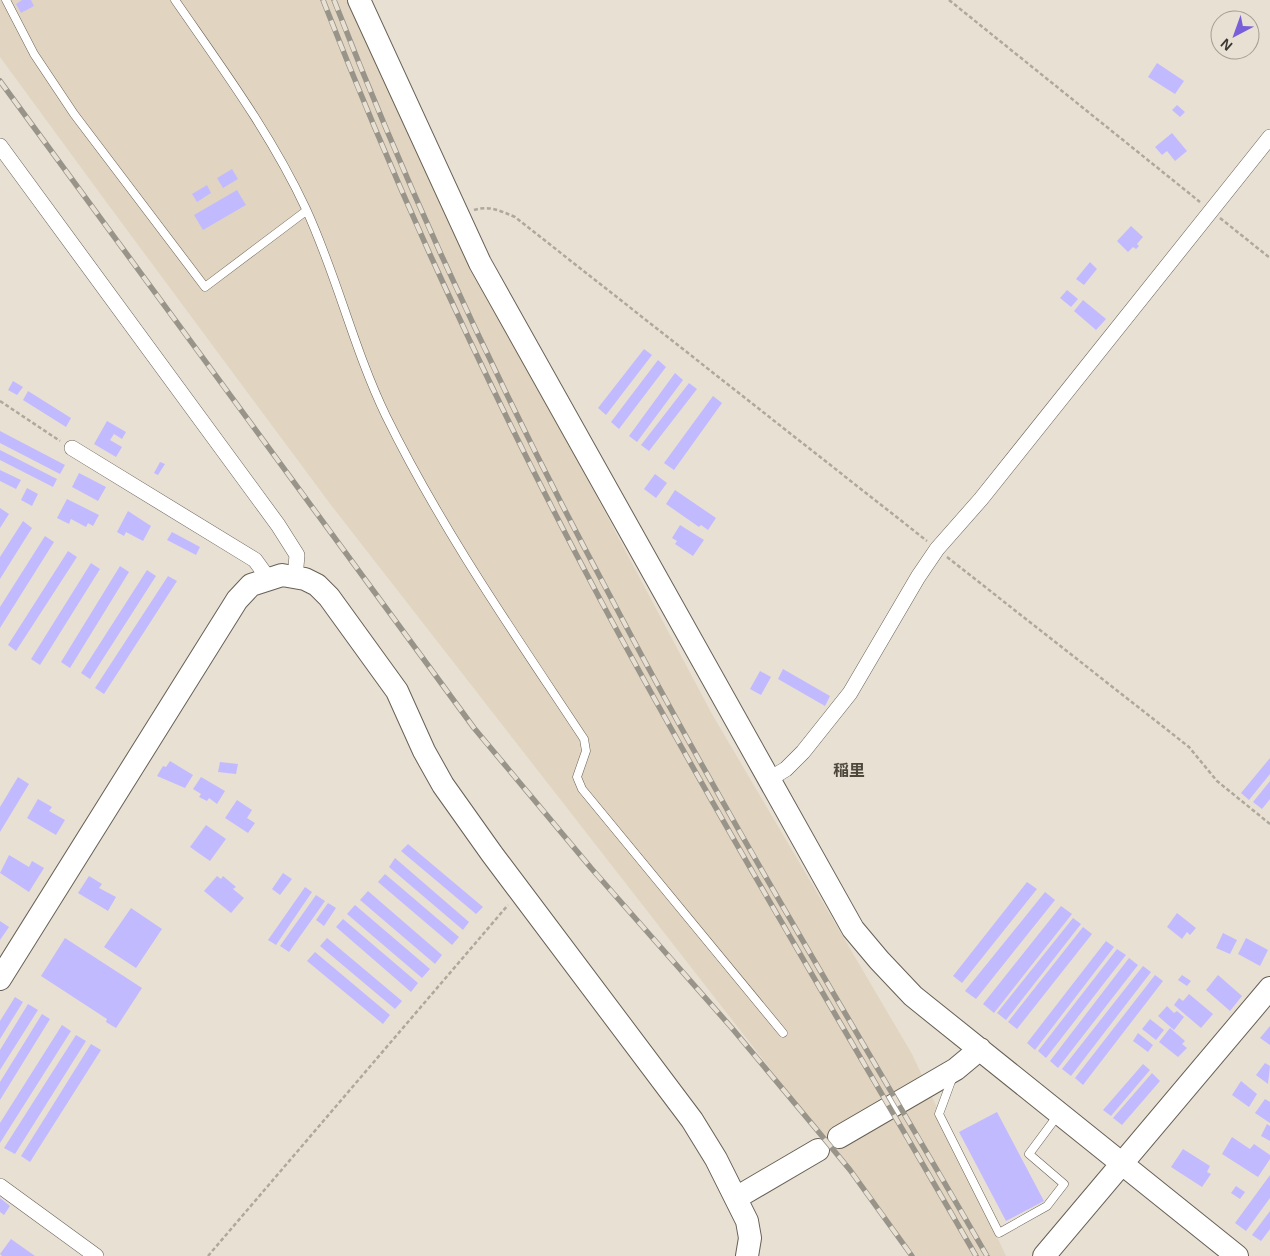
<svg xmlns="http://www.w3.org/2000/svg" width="1270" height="1256" font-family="Arial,'Noto Sans JP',sans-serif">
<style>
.built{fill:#e1d5c1}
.building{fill:#c2baff}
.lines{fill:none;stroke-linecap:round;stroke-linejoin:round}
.lane-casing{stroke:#676055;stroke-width:9}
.street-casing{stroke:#676055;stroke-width:16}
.secondary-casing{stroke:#676055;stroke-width:24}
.path{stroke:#aea89d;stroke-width:2.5;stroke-dasharray:4 2.5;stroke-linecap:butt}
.lane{stroke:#fff;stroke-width:8}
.street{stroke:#fff;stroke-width:15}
.secondary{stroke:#fff;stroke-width:22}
.rail-casing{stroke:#99948a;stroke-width:5.5}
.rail{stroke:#e8e0d3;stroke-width:4;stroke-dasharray:11;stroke-linecap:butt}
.labels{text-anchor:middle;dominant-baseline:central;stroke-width:4;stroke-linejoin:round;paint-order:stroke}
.quarter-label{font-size:16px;font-weight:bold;fill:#4d473c;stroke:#e8e0d3}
</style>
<rect width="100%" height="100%" fill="#e8e0d3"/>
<path class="built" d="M 0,0 L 352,0 L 453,226 L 712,714 L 912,1054 L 1006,1256 L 916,1256 L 331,505 L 107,203 L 0,57 Z"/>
<path class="building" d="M 22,0 L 31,0 L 34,6 L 21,13 L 16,4 Z
M 1157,63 L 1184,81 L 1175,94 L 1148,77 Z
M 1177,105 L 1185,112 L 1180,117 L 1172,110 Z
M 1172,133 L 1187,151 L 1175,161 L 1167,151 L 1162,155 L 1155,147 Z
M 232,169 L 238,179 L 223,188 L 217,178 Z
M 207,185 L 211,193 L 197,202 L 192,194 Z
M 237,190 L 246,205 L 203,230 L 194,215 Z
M 1131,226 L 1143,237 L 1137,244 L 1139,246 L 1136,249 L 1133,247 L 1128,252 L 1117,241 Z
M 1090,262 L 1097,269 L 1084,285 L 1076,279 Z
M 1067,290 L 1078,299 L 1071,307 L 1060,298 Z
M 1083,300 L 1106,319 L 1096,330 L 1074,311 Z
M 644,349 L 652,355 L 606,415 L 598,408 Z
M 658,360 L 666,367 L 619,429 L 611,422 Z
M 675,373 L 683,380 L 637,442 L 629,436 Z
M 13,381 L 23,387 L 17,395 L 8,390 Z
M 689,383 L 697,389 L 649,451 L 641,445 Z
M 28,391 L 71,418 L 66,427 L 23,400 Z
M 713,396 L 722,403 L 674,470 L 664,463 Z
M 107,421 L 126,432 L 122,439 L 114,434 L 110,440 L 122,447 L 116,457 L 94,444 Z
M 0,431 L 65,465 L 60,474 L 0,443 Z
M 0,450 L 57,479 L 53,487 L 0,460 Z
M 160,462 L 165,464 L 158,475 L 154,473 Z
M 0,470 L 21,480 L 16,489 L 0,481 Z
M 79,473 L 106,487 L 98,501 L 72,487 Z
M 655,474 L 667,483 L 656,498 L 644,489 Z
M 27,488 L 38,494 L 32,506 L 21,500 Z
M 675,490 L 716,518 L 708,530 L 701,525 L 699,527 L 666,504 Z
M 67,499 L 99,515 L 93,526 L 88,523 L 86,527 L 71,519 L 69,524 L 57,518 Z
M 0,508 L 9,514 L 0,528 Z
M 128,511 L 151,526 L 143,541 L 126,532 L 124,536 L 117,532 Z
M 23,521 L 32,528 L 0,579 L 0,557 Z
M 680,525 L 704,540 L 693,556 L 675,544 L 677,541 L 672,538 Z
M 172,532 L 200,547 L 196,555 L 167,540 Z
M 45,536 L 54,542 L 0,628 L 0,607 Z
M 68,551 L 77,557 L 16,651 L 8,645 Z
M 91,563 L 100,569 L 40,665 L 31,659 Z
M 120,566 L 129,572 L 70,668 L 61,662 Z
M 147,570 L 156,576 L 90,679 L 81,673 Z
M 168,576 L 177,581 L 104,694 L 95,688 Z
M 783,669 L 830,696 L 825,706 L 778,679 Z
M 760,671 L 771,677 L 761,695 L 750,689 Z
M 1270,758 L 1270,774 L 1249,800 L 1241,793 Z
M 170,761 L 193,775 L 185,788 L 157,776 L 163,766 L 166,767 Z
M 220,762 L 238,764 L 236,774 L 218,772 Z
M 18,777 L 29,784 L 0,832 L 0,807 Z
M 201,777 L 225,791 L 217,804 L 209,798 L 207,801 L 199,797 L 201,794 L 193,789 Z
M 1270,781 L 1270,799 L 1262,809 L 1253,802 Z
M 38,799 L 52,807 L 49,811 L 65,820 L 56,835 L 27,818 Z
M 237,800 L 252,810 L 247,818 L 255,823 L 248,833 L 225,818 Z
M 206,825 L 226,839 L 210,861 L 190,847 Z
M 408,844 L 483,907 L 476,914 L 401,851 Z
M 9,855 L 29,867 L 32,861 L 44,868 L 29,892 L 0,873 Z
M 395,858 L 469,922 L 463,930 L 389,867 Z
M 283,873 L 292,879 L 280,895 L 272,889 Z
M 385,874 L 459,937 L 452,945 L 378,882 Z
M 89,876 L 102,884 L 99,888 L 116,897 L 108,911 L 78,893 Z
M 217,876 L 221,879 L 223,876 L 236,887 L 233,889 L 244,898 L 231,913 L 204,891 Z
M 1027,882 L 1037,889 L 962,983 L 953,976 Z
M 305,887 L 312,892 L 276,945 L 268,940 Z
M 368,891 L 442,955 L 435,964 L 360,900 Z
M 1045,892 L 1055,900 L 976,999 L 965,991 Z
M 316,895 L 325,901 L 289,952 L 280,946 Z
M 328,903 L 336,908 L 324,926 L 316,920 Z
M 355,905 L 430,969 L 422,978 L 347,914 Z
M 1061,906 L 1072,914 L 994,1013 L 983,1004 Z
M 131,908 L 162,929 L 136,968 L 104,947 Z
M 1177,913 L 1196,928 L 1190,935 L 1187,932 L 1182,939 L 1167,927 Z
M 1073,918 L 1081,924 L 1006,1020 L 997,1013 Z
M 343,919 L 418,983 L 411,992 L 336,927 Z
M 0,921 L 9,927 L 0,940 Z
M 1083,927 L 1092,934 L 1017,1029 L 1008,1022 Z
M 1223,933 L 1237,940 L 1230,954 L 1216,948 Z
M 65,938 L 142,988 L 116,1028 L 106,1022 L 107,1019 L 41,976 Z
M 327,938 L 402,1001 L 395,1009 L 320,946 Z
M 1246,938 L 1268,950 L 1260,966 L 1238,954 Z
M 1106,941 L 1114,947 L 1035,1050 L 1027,1043 Z
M 1117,949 L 1126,955 L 1046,1058 L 1038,1051 Z
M 315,952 L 390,1015 L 383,1024 L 307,961 Z
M 1129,958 L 1138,965 L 1058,1068 L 1050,1061 Z
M 1143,966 L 1151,972 L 1071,1076 L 1062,1069 Z
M 1155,975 L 1163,981 L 1083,1085 L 1075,1078 Z
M 1182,975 L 1191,981 L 1187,986 L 1178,980 Z
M 1218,975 L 1242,996 L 1230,1011 L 1206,990 Z
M 1189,994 L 1213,1014 L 1201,1028 L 1174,1005 L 1179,998 L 1183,1001 Z
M 15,997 L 23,1002 L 0,1039 L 0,1021 Z
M 28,1004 L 38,1010 L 0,1070 L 0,1050 Z
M 1167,1006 L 1174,1013 L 1177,1011 L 1184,1017 L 1174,1030 L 1158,1016 Z
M 42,1014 L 50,1019 L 0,1100 L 0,1082 Z
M 1150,1019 L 1164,1030 L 1156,1040 L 1142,1029 Z
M 62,1025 L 71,1031 L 0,1143 L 0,1123 Z
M 1270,1026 L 1270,1045 L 1260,1038 Z
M 1170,1028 L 1185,1041 L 1182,1044 L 1187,1048 L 1178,1057 L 1159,1042 Z
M 1138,1033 L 1153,1045 L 1148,1052 L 1133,1041 Z
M 76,1035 L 86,1041 L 15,1154 L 4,1148 Z
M 91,1044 L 101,1050 L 30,1162 L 21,1156 Z
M 1265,1063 L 1270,1066 L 1268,1084 L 1256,1075 Z
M 1143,1064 L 1150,1070 L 1111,1116 L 1103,1110 Z
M 1152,1073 L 1160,1081 L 1122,1125 L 1113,1118 Z
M 1241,1081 L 1257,1094 L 1249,1107 L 1232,1095 Z
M 1265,1099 L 1270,1102 L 1270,1123 L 1255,1113 Z
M 997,1112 L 1044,1201 L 1006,1221 L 959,1132 Z
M 1267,1124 L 1270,1126 L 1270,1141 L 1261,1136 Z
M 1232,1137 L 1250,1149 L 1254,1144 L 1270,1155 L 1270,1159 L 1258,1177 L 1222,1154 Z
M 1183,1149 L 1210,1166 L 1207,1172 L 1211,1174 L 1202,1187 L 1171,1167 Z
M 1270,1175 L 1270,1198 L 1246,1231 L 1235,1223 Z
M 1236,1186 L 1245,1192 L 1240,1199 L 1231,1193 Z
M 0,1198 L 10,1206 L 4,1215 L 0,1212 Z
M 1270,1211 L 1270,1229 L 1261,1241 L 1252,1235 Z
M 11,1239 L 35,1256 L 2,1256 L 0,1254 Z"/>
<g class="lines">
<g class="lane-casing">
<path id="lane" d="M 6,0 L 34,54 L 74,114 L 205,287 L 306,211
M 175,0 C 222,68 271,134 306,209 C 337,276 354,350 386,416 C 442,530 514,633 584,739 L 586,751 L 577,777 L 582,789 L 783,1033
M 953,1076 L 939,1114 L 999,1233 L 1047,1206 L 1064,1184 L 1029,1154 L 1058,1115"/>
</g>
<g class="street-casing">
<path id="street" d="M 0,146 L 278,525 L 297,555 L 295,578
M 72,448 L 255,560 L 268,578
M 768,780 L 786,769 L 803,752 L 850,693 L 918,577 L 937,549 L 981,499 L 1270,137
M 0,1186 L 96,1256"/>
</g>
<g class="secondary-casing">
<path id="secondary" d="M 359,0 L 480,263 L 853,929 L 879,960 L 913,996 L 1237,1256
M 0,979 L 237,600 L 251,585 L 282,575 L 305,579 L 317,585 L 329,597 L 397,691 L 424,751 L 443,785 L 492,854 L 692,1120 L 716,1159 L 747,1221 L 750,1238 L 747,1256
M 839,1137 L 956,1069 L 980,1049
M 736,1198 L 818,1150
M 1044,1256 L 1270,988"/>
</g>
<path class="path" d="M 949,0 L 1200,202
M 474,210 C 489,205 501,211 515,217 L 927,541
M 1220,218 L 1270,258
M 0,401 L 60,441
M 947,557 L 1189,747 L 1217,781 L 1270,824
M 208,1256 L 508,905"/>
<use href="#lane" class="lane"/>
<use href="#street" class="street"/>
<use href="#secondary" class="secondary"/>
<g class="rail-casing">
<path id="rail" d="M 323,0 C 403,205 497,407 601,601 C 720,822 850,1038 976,1256
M 334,0 C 413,203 506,402 609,594 C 727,819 860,1036 987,1256
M 0,81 L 474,728 L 591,868 L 731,1027 L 817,1130 L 850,1170 L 912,1256"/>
</g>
<use href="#rail" class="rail"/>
</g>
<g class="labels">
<g class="quarter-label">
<text x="849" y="770">稲里</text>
</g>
</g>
<g transform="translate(1235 35) rotate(221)"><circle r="24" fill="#e8e0d3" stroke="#a39d93"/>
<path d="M0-4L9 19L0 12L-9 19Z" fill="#795ed9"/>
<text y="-8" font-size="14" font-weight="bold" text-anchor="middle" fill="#3b3833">N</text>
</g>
</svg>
